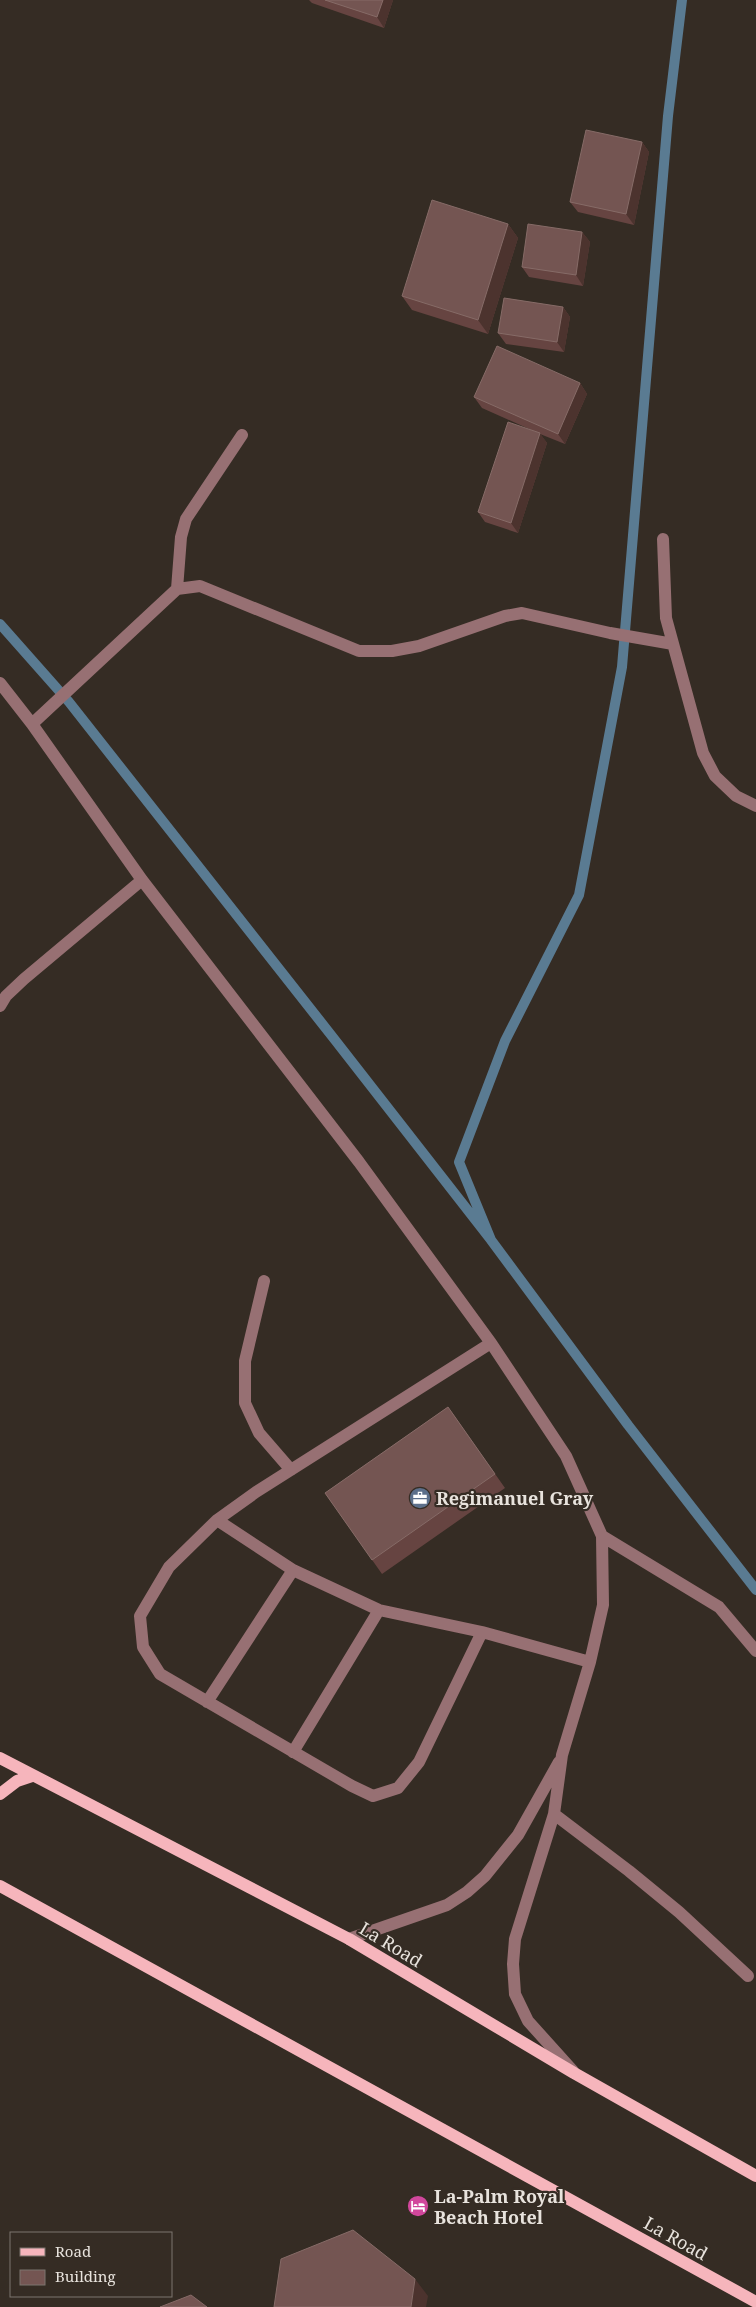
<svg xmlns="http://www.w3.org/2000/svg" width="756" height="2307" font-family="'Noto Serif',serif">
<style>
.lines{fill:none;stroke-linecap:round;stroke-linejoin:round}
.stream{stroke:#5a7b92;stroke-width:10}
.minor{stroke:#977073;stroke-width:12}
.major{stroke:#f6b5bc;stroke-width:12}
.wall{fill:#664441}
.shaded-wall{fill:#4c332e}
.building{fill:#745552;stroke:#866b67}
.labels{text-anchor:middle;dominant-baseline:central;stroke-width:4.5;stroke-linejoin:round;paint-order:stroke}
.poi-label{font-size:18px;font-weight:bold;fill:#e8e3dd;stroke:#352c24;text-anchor:start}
.street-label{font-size:18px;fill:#e8e3dd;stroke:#352c24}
</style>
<rect width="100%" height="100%" fill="#352c24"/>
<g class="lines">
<path class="stream" d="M 0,624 L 69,702 L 335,1040 L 491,1240 L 628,1425 L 756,1590
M 491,1240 L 459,1162 L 505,1041 L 579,895 L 622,667 L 668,116 L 682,0"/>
<path class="minor" d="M 663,539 L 666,618 L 703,753 L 715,776 L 736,796 L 756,806
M 177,589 L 181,537 L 186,519 L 242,435
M 0,683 L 32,724 L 142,880 L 359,1162 L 491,1343 L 566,1456 L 602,1536 L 603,1605 L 590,1662 L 562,1755 L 554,1814 L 515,1939 L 513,1964 L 515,1994 L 528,2021 L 573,2071
M 32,724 L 177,589 L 200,586 L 359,651 L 392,651 L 419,646 L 505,616 L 522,613 L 610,633 L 673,644
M 0,1006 L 6,996 L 24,979 L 142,880
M 264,1281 L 245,1361 L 245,1403 L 259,1433 L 291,1470
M 491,1343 L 256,1492 L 217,1520 L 169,1567 L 140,1616 L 143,1647 L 160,1674 L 352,1786 L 373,1796 L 398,1788 L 419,1762 L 482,1632 L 590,1662
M 217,1520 L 293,1570 L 379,1610 L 482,1632
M 602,1536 L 719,1607 L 756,1651
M 207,1702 L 293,1570
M 293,1752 L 379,1610
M 554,1814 L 629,1871 L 679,1912 L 748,1976
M 349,1939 L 447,1905 L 467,1892 L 485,1876 L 518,1835 L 559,1762"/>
<path class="major" d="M 0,1758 L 349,1939 L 574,2073 L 756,2176
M 0,1794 L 17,1781 L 32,1776
M 0,1886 L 756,2302"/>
</g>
<path class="wall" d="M 309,0 L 393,0 L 384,28 L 312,3 Z
M 642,142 L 649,152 L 634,225 L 578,212 L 570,202 Z
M 508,224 L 518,238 L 488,334 L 412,310 L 402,296 Z
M 582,232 L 590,242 L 583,286 L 529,277 L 522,267 Z
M 563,307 L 570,317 L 564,352 L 506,344 L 498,333 Z
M 580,383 L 587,394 L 565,444 L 540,434 L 547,443 L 518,533 L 485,522 L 478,512 L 538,433 L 482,408 L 474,397 Z
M 448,1407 L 505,1488 L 382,1574 L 325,1493 Z"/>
<path class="shaded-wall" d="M 383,0 L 393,0 L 384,28 L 377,17 Z
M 642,142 L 649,152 L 634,225 L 626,214 Z
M 508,224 L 518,238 L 488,334 L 478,320 Z
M 582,232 L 590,242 L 583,286 L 576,275 Z
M 563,307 L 570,317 L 564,352 L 557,342 Z
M 580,383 L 587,394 L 565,444 L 558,434 Z
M 540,433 L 547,443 L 518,533 L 511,523 Z
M 415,2279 L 428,2296 L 426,2307 L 411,2307 Z"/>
<path class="building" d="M 325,0 L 383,0 L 377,17 Z
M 586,130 L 642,142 L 626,214 L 570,202 Z
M 432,200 L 508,224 L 478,320 L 402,296 Z
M 528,224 L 582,232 L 576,275 L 522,267 Z
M 504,298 L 563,307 L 557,342 L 498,333 Z
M 497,346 L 580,383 L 558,434 L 474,397 Z
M 508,422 L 540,433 L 511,523 L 478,512 Z
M 448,1407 L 495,1474 L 372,1560 L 325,1493 Z
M 353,2230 L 415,2279 L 411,2307 L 274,2307 L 281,2259 Z
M 191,2295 L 207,2307 L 160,2307 Z"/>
<defs>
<g id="office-disc" transform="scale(1.125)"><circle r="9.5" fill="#5c6f8a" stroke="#352c24"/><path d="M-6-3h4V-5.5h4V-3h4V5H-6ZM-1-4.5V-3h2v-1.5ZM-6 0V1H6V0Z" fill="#fff"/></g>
<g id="hotel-disc" transform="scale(1.125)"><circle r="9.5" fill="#d1479c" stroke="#352c24"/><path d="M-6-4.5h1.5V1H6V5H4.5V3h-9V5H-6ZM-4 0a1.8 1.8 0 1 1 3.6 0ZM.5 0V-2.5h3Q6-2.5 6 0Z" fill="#fff"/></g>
</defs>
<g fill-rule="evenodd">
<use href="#office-disc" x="420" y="1498"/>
<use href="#hotel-disc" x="418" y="2206"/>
</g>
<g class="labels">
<g class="poi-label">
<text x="436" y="1498">Regimanuel Gray</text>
<text x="434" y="2196">La-Palm Royal<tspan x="434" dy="21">Beach Hotel</tspan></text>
</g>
<g class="street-label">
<text transform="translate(391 1944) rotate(31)">La Road</text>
<text transform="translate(676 2238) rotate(29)">La Road</text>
</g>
</g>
<rect x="10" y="2232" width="162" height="65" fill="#352c24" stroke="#7d756e"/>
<rect x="20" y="2248" width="25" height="8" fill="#f6b5bc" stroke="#7d756e"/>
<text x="55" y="2257" font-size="15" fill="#e8e3dd">Road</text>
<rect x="20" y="2270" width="25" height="15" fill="#745552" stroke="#7d756e"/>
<text x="55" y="2282" font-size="15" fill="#e8e3dd">Building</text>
</svg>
